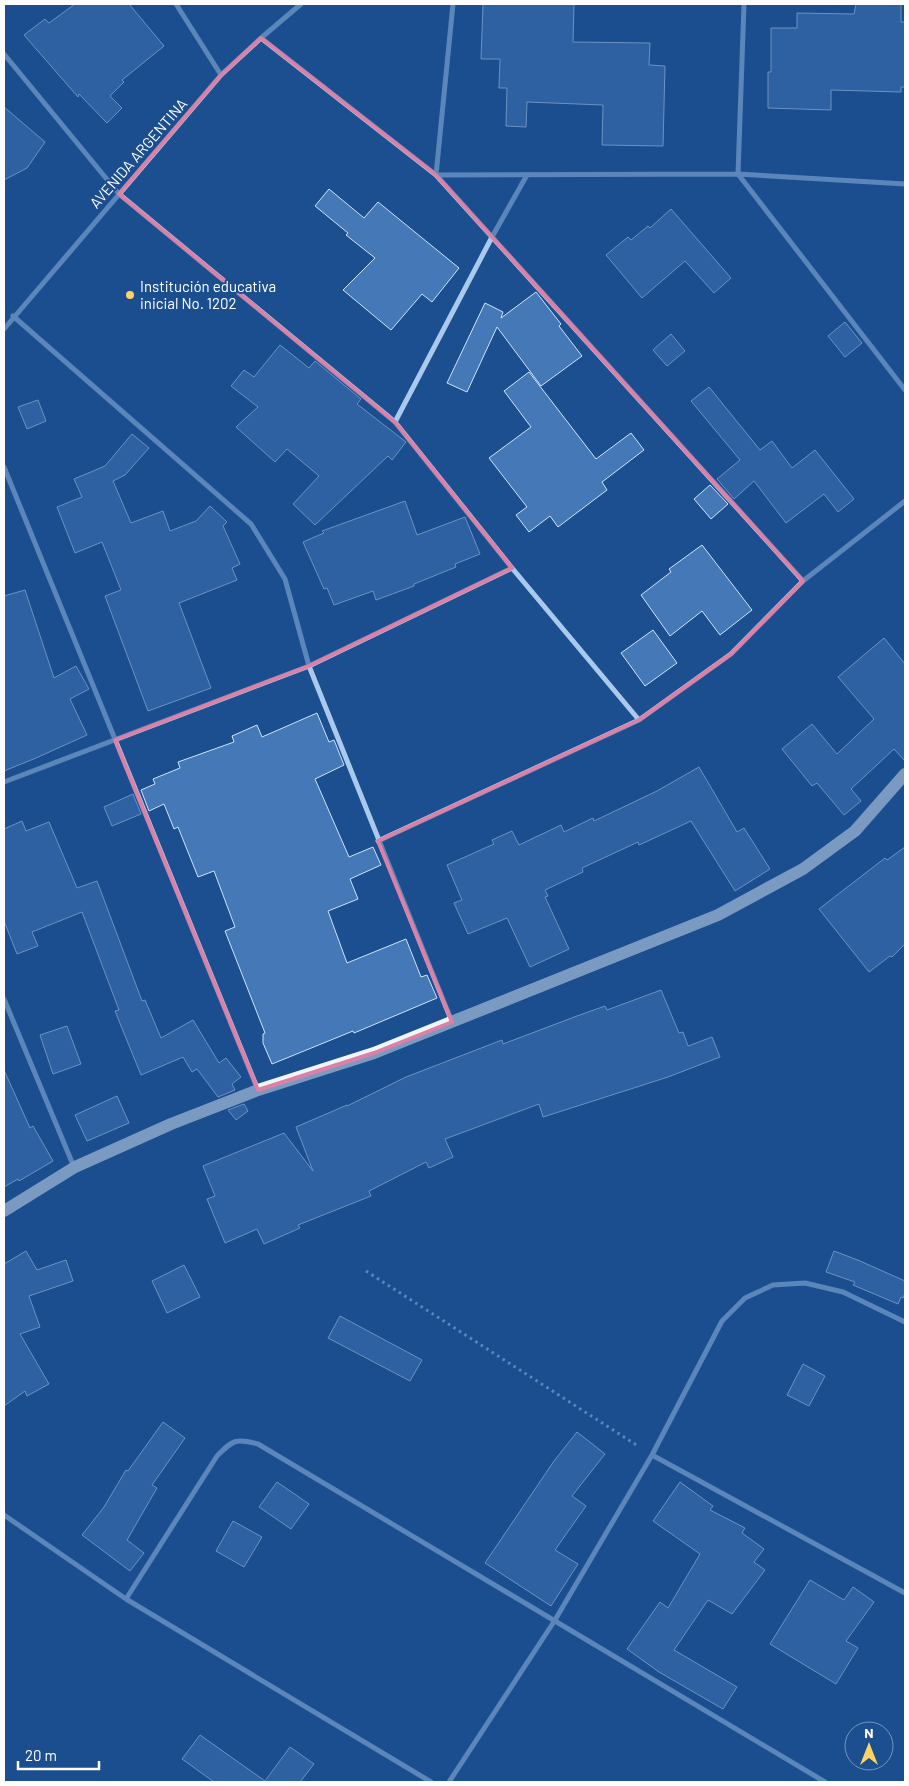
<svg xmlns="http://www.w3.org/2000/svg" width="909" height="1786" font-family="Barlow,sans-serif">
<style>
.building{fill:#4478b7;stroke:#cfe3fa}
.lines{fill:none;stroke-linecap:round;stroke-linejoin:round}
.path{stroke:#a9c9ee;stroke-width:3;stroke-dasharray:2.5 4;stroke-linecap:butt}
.minor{stroke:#a9c9ee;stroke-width:5}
.primary{stroke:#f0f6ff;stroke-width:12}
.marked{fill:none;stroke:#dd80a5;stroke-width:4;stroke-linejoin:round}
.poi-dot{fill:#ffd166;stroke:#1b4f8f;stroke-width:2}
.labels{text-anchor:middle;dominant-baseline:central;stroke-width:4;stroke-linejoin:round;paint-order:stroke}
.street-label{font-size:15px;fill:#fff;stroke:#1b4f8f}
.poi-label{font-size:15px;fill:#fff;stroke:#1b4f8f;text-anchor:start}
</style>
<rect width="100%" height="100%" fill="#1b4f8f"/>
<path class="building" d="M 75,4 L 129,4 L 164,46 L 122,80 L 124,82 L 110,96 L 122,108 L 107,123 L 79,94 L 78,97 L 24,35 L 45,19 L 49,23 Z
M 483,4 L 574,4 L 573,42 L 650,43 L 649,65 L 665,66 L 663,146 L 602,145 L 603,105 L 527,102 L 526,127 L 506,126 L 507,88 L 499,88 L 500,59 L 481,59 Z
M 856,4 L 901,4 L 901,22 L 905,22 L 905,87 L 901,87 L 901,92 L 831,90 L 831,110 L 768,108 L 768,72 L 771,72 L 771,28 L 797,28 L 797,13 L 854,14 Z
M 4,107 L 45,142 L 27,168 L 4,180 Z
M 329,189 L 364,218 L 378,202 L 459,268 L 432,302 L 422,294 L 391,330 L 343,290 L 375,258 L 346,235 L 348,233 L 315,206 Z
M 671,209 L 731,278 L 714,293 L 685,261 L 642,298 L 606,255 L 628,237 L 631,240 L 648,226 L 650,228 Z
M 536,292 L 561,324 L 559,326 L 582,356 L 541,386 L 497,327 L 467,392 L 447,383 L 485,303 L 503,312 L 501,318 Z
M 845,322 L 862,343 L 845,357 L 828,336 Z
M 671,334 L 685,351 L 667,366 L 653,350 Z
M 280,345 L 309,368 L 315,361 L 361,399 L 357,404 L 406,442 L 392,460 L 388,456 L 315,525 L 293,504 L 319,476 L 287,449 L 275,462 L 236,427 L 258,407 L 231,386 L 244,370 L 254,377 Z
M 529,372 L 596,459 L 631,433 L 644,450 L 602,482 L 607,490 L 558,527 L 550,516 L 529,532 L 516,515 L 527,507 L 489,458 L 531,427 L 504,391 Z
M 709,387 L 760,450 L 772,441 L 792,468 L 815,450 L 854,499 L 838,512 L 824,494 L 786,523 L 754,481 L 734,499 L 717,479 L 740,460 L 691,401 Z
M 38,400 L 46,421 L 27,429 L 18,407 Z
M 132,434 L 149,448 L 125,475 L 113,481 L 131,523 L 163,511 L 170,531 L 196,521 L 210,506 L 227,522 L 223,526 L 240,564 L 232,568 L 237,580 L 179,603 L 211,688 L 148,711 L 105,596 L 121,590 L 102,542 L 75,553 L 57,507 L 82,497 L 74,479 L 105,466 Z
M 710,485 L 728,504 L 711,519 L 694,499 Z
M 405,501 L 417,535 L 465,517 L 480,554 L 455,564 L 456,567 L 414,584 L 414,586 L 376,600 L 373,591 L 334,605 L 327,588 L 324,589 L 303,542 L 324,533 L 322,531 Z
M 702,545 L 752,610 L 720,635 L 702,611 L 670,636 L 641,595 L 671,572 L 669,569 Z
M 25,590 L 54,678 L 76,666 L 89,689 L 70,699 L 87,735 L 36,758 L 4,771 L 4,596 Z
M 653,630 L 677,663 L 645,686 L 621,653 Z
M 884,638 L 905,664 L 905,761 L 894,749 L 851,789 L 861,801 L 844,815 L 817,783 L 812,786 L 782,749 L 812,724 L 837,754 L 874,719 L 838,677 Z
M 317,713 L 329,742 L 334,740 L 344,765 L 315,779 L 349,857 L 373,847 L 381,865 L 350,879 L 358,899 L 328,911 L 347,963 L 406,939 L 421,977 L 427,975 L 437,998 L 354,1033 L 353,1031 L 272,1064 L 263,1043 L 263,1034 L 265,1033 L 225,931 L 235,927 L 214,871 L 198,877 L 178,827 L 174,829 L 164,804 L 149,811 L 141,790 L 155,784 L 153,779 L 180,768 L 178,762 L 234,742 L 232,736 L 257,725 L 262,737 Z
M 699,767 L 737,832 L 744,828 L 770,869 L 735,891 L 691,821 L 639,845 L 638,842 L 582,868 L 583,872 L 545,890 L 548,896 L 545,897 L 569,949 L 530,967 L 507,918 L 468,934 L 454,903 L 462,900 L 447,865 L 494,844 L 492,840 L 512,831 L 519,845 L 561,825 L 564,832 L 593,818 L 594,821 L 657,791 Z
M 133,794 L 141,814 L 112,826 L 104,807 Z
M 22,821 L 26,831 L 49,822 L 77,888 L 97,881 L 142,1001 L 145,1000 L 161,1038 L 193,1020 L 219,1063 L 226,1058 L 241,1077 L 232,1084 L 235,1090 L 218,1097 L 197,1069 L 192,1072 L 183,1057 L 141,1075 L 115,1011 L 119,1010 L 82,912 L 32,932 L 38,946 L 17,954 L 4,921 L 4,829 Z
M 905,847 L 905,944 L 892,957 L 890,956 L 869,972 L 819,909 L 885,858 L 887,860 Z
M 661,990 L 679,1033 L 683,1032 L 688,1046 L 712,1037 L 720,1057 L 668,1077 L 543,1117 L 539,1104 L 445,1139 L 453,1157 L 429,1168 L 426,1162 L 369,1191 L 371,1196 L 298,1225 L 300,1228 L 264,1244 L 257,1229 L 225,1243 L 207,1199 L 215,1196 L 203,1166 L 284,1133 L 313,1171 L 296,1127 L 347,1105 L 347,1106 L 406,1077 L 502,1040 L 503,1044 L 577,1016 L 605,1006 L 607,1010 Z
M 67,1026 L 81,1064 L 53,1074 L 40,1035 Z
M 4,1070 L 30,1128 L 33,1126 L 53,1161 L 19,1181 L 18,1179 L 4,1187 Z
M 117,1096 L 129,1123 L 87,1141 L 75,1115 Z
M 244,1104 L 248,1111 L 236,1120 L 228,1110 Z
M 26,1251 L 37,1270 L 66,1260 L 73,1281 L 29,1296 L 40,1327 L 20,1334 L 49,1384 L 27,1396 L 25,1391 L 4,1406 L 4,1264 Z
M 834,1251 L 860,1261 L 905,1281 L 905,1293 L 903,1298 L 901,1297 L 898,1304 L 853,1285 L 855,1282 L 826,1272 Z
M 184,1265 L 200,1297 L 167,1313 L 152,1281 Z
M 340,1316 L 422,1360 L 410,1381 L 328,1338 Z
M 803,1364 L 825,1376 L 809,1406 L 787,1395 Z
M 163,1422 L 185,1438 L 152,1485 L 157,1488 L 127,1540 L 144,1553 L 130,1571 L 82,1535 L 104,1507 L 126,1470 L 128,1471 Z
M 577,1432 L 605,1454 L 572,1496 L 586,1506 L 555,1550 L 578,1564 L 551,1606 L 485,1563 L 554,1461 Z
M 277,1482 L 309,1504 L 291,1529 L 259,1507 Z
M 680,1482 L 713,1506 L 710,1510 L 745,1528 L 742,1533 L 764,1549 L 754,1562 L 765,1570 L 732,1614 L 708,1600 L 674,1650 L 737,1687 L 723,1709 L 659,1672 L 627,1649 L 660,1602 L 668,1608 L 700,1554 L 653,1521 Z
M 233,1521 L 262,1537 L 244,1567 L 216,1551 Z
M 810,1580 L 844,1600 L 853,1587 L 874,1602 L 846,1641 L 858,1648 L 836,1684 L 770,1644 Z
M 200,1735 L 265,1781 L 290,1747 L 314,1764 L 300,1782 L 214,1782 L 182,1759 Z"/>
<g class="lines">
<path class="path" d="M 366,1271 L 638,1446"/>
<path class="minor" d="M 176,4 L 221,75
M 453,4 L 436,175 L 738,174 L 905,184
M 744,4 L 738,174 L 905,390
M 261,38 L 436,175 L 803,581
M 4,54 L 119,194 L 395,422 L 512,568 L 639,720 L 731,654 L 803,581 L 905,501
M 13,316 L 251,524 L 285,579 L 309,666 L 452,1022
M 4,329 L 221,75 L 261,38 L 301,4
M 395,422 L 492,237 L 527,175
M 4,467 L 258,1090
M 4,782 L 309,666 L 512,568
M 378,841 L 639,720
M 4,999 L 74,1167
M 652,1455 L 905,1593
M 4,1515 L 126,1599 L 431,1782
M 126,1599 L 217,1456 C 233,1440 235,1438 258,1444 L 825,1782
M 449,1782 L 555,1620 L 652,1455 L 722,1321 L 745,1298 L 773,1285 L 805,1283 L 843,1292 L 905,1322"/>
<path class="primary" d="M 4,1211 L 75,1167 L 171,1124 L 258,1090 L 374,1053 L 718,915 L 803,869 L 855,831 L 905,774"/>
</g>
<path d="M0 0H909V1786H0ZM 261,38 L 436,175 L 803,581 L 731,654 L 639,720 L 378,841 L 452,1022 L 374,1053 L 258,1090 L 115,740 L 309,666 L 512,568 L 395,422 L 119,194 L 221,75 Z" fill="#1b4f8f" fill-opacity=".55" fill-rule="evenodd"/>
<path class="marked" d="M 261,38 L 436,175 L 803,581 L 731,654 L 639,720 L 378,841 L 452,1022 L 374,1053 L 258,1090 L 115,740 L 309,666 L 512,568 L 395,422 L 119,194 L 221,75 Z"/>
<circle class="poi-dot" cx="130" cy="295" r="5"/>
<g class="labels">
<g class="street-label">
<text transform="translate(138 153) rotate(-49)">AVENIDA ARGENTINA</text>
</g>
<g class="poi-label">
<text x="140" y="286">Institución educativa<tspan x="140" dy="17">inicial No. 1202</tspan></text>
</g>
</g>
<rect width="909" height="1786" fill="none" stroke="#ffffff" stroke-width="10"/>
<g transform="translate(869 1746)"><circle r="24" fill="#1b4f8f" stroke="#7695bc"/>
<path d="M0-4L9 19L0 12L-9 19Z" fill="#ffd166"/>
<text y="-8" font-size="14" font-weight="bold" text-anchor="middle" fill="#ffffff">N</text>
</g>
<path d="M18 1761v8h81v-8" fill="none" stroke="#ffffff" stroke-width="2.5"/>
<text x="25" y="1761" font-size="15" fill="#ffffff" stroke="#1b4f8f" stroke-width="4" paint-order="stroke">20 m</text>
</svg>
